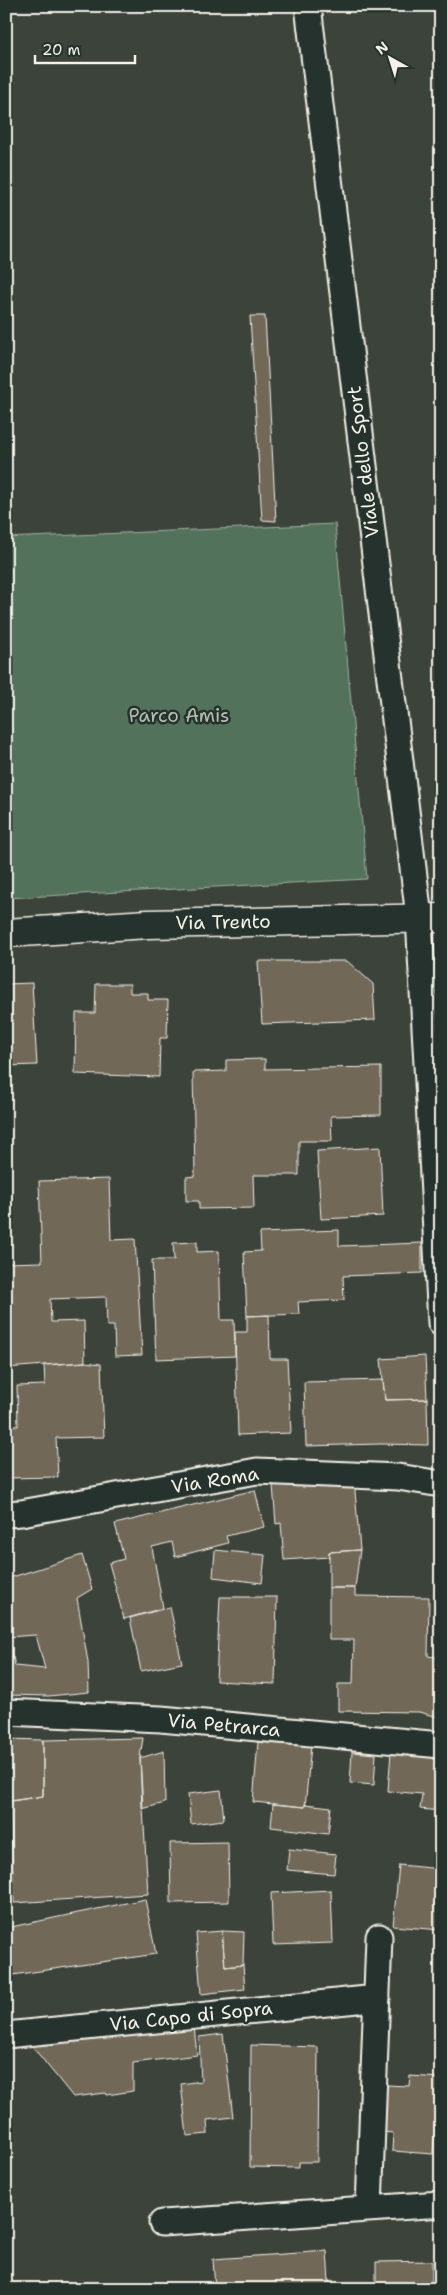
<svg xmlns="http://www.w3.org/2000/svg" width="447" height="2295" font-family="'Shantell Sans',sans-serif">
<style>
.green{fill:#52725c;stroke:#a3b2a2}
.building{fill:#716859;stroke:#f4f1e8}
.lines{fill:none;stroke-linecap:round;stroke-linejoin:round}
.street-casing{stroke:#f4f1e8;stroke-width:29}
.secondary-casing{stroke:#f4f1e8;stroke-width:31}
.street{stroke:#26332d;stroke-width:25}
.secondary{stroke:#26332d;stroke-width:28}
.labels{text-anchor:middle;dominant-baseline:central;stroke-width:5;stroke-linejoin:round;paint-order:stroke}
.street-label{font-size:19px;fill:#f4f1e8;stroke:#26332d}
.park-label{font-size:19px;fill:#b3beb0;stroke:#26332d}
</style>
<rect width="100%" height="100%" fill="#3c433a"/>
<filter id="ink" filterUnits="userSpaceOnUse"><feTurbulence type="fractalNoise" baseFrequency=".02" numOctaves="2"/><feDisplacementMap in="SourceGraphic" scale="10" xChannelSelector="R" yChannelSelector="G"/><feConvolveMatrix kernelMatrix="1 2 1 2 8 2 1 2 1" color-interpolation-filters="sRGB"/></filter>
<g filter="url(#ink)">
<path class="green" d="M 335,524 L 367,879 L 6,898 L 6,538 Z"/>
<path class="building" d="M 250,316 L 265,316 L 276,521 L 262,520 Z
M 438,756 L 441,756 L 441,797 L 435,797 Z
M 258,961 L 347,961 L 373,984 L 375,1020 L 262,1024 Z
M 32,983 L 37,1065 L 6,1066 L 6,984 Z
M 96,984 L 130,984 L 130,993 L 148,993 L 148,1000 L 168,1000 L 167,1038 L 160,1038 L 159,1077 L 75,1074 L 76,1013 L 95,1013 Z
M 265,1059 L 265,1069 L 381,1067 L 381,1115 L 331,1116 L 332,1141 L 299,1141 L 299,1175 L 253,1175 L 254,1208 L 199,1209 L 199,1201 L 186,1201 L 186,1177 L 195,1176 L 193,1072 L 226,1071 L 226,1060 Z
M 380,1147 L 383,1216 L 321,1219 L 317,1151 Z
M 109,1179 L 111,1240 L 135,1239 L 142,1355 L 115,1356 L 114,1326 L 107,1326 L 106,1297 L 50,1299 L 51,1322 L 84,1321 L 85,1362 L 6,1368 L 6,1263 L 42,1262 L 39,1181 Z
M 339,1230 L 339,1246 L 422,1243 L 422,1273 L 343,1276 L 344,1300 L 298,1302 L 299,1314 L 247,1316 L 244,1252 L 261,1251 L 260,1233 Z
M 197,1242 L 197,1252 L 219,1251 L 221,1320 L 234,1320 L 235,1356 L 156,1359 L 152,1260 L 174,1260 L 173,1243 Z
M 269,1315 L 270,1359 L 287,1359 L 291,1433 L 238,1435 L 235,1332 L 247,1332 L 247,1316 Z
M 425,1356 L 427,1399 L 385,1400 L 381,1359 Z
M 85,1362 L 101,1364 L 104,1437 L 56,1438 L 58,1477 L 6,1478 L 6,1426 L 18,1426 L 17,1386 L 45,1385 L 44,1365 Z
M 383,1380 L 385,1400 L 427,1399 L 428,1445 L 381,1444 L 306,1446 L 304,1382 Z
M 354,1479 L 360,1550 L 329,1552 L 329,1557 L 284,1560 L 281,1523 L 276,1524 L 273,1485 Z
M 255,1490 L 264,1527 L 226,1536 L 228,1543 L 175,1557 L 172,1542 L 152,1547 L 163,1608 L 124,1619 L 109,1563 L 124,1559 L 115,1524 Z
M 215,1550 L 265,1555 L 262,1583 L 213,1577 Z
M 360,1550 L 355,1588 L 329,1588 L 329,1552 Z
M 82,1555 L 92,1589 L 77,1598 L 88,1662 L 89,1692 L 49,1696 L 6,1695 L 6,1658 L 13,1657 L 15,1666 L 45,1669 L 36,1635 L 6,1637 L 6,1579 Z
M 329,1588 L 355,1588 L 355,1596 L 429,1597 L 428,1656 L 441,1658 L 441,1718 L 419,1712 L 338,1711 L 338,1684 L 353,1684 L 354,1640 L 329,1640 Z
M 220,1597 L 277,1597 L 275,1684 L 216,1681 Z
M 170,1607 L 182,1663 L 141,1671 L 130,1618 Z
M 143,1738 L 140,1757 L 148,1894 L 14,1903 L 10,1801 L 43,1796 L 43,1740 Z
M 6,1739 L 43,1740 L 43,1796 L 6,1802 Z
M 258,1742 L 311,1746 L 305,1807 L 253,1802 Z
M 164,1751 L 165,1803 L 142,1809 L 140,1758 Z
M 352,1752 L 376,1754 L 374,1785 L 350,1783 Z
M 391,1752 L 441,1756 L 441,1811 L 420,1809 L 422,1794 L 388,1791 Z
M 221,1790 L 224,1820 L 191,1824 L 188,1794 Z
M 273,1804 L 305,1807 L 305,1804 L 331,1807 L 328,1834 L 271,1827 Z
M 228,1842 L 229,1902 L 171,1903 L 170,1843 Z
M 289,1849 L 336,1854 L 334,1874 L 287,1870 Z
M 399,1865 L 441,1869 L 441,1930 L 393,1926 Z
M 331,1890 L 333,1943 L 273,1945 L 271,1893 Z
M 145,1899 L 156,1954 L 6,1976 L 6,1928 Z
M 222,1931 L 244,1932 L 243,1965 L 225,1967 Z
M 222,1931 L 225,1967 L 243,1965 L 245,1989 L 201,1994 L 196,1933 Z
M 194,2026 L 197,2055 L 133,2063 L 133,2091 L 107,2095 L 106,2093 L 73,2097 L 32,2046 Z
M 223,2034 L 233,2117 L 207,2120 L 208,2134 L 187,2136 L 181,2084 L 201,2081 L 199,2037 Z
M 251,2045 L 318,2047 L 317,2162 L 299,2162 L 299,2168 L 250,2167 Z
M 410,2076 L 441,2078 L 441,2125 L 435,2125 L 433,2154 L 392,2151 L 393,2133 L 383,2132 L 386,2085 L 409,2086 Z
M 327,2251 L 329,2282 L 333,2280 L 333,2289 L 215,2289 L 213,2259 Z
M 432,2261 L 432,2289 L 376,2289 L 376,2262 Z"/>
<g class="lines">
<g class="street-casing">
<path id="street" d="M 308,6 L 419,917 L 441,1323
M 6,1514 L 21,1513 L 257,1471 L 398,1477 L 441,1484
M 6,1712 L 161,1719 L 441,1745
M 6,2035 L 377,1998
M 369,2208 L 379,1937
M 162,2223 L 441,2204"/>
</g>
<g class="secondary-casing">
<path id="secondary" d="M 6,933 L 148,924 L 441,918"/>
</g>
<use href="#street" class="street"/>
<use href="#secondary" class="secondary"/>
</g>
</g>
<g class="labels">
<g class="street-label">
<text transform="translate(363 462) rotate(-97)">Viale dello Sport</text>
<text transform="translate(223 922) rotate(-1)">Via Trento</text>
<text transform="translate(215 1480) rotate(-9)">Via Roma</text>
<text transform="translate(224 1725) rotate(5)">Via Petrarca</text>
<text transform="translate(191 2016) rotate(-6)">Via Capo di Sopra</text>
</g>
<g class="park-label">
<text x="179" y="715">Parco Amis</text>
</g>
</g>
<rect width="447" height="2295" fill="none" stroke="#26332d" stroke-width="25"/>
<rect x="12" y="12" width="422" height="2270" fill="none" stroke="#f4f1e8" stroke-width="2" filter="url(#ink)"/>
<g transform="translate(390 58) rotate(321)" stroke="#26332d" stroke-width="4" paint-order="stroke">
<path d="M0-4L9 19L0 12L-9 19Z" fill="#f4f1e8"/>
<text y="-8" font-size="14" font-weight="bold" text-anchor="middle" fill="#f4f1e8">N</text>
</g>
<path d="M35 55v8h100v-8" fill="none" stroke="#f4f1e8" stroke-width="2.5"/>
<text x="42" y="55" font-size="15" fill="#f4f1e8" stroke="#26332d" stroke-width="4" paint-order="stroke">20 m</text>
</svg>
